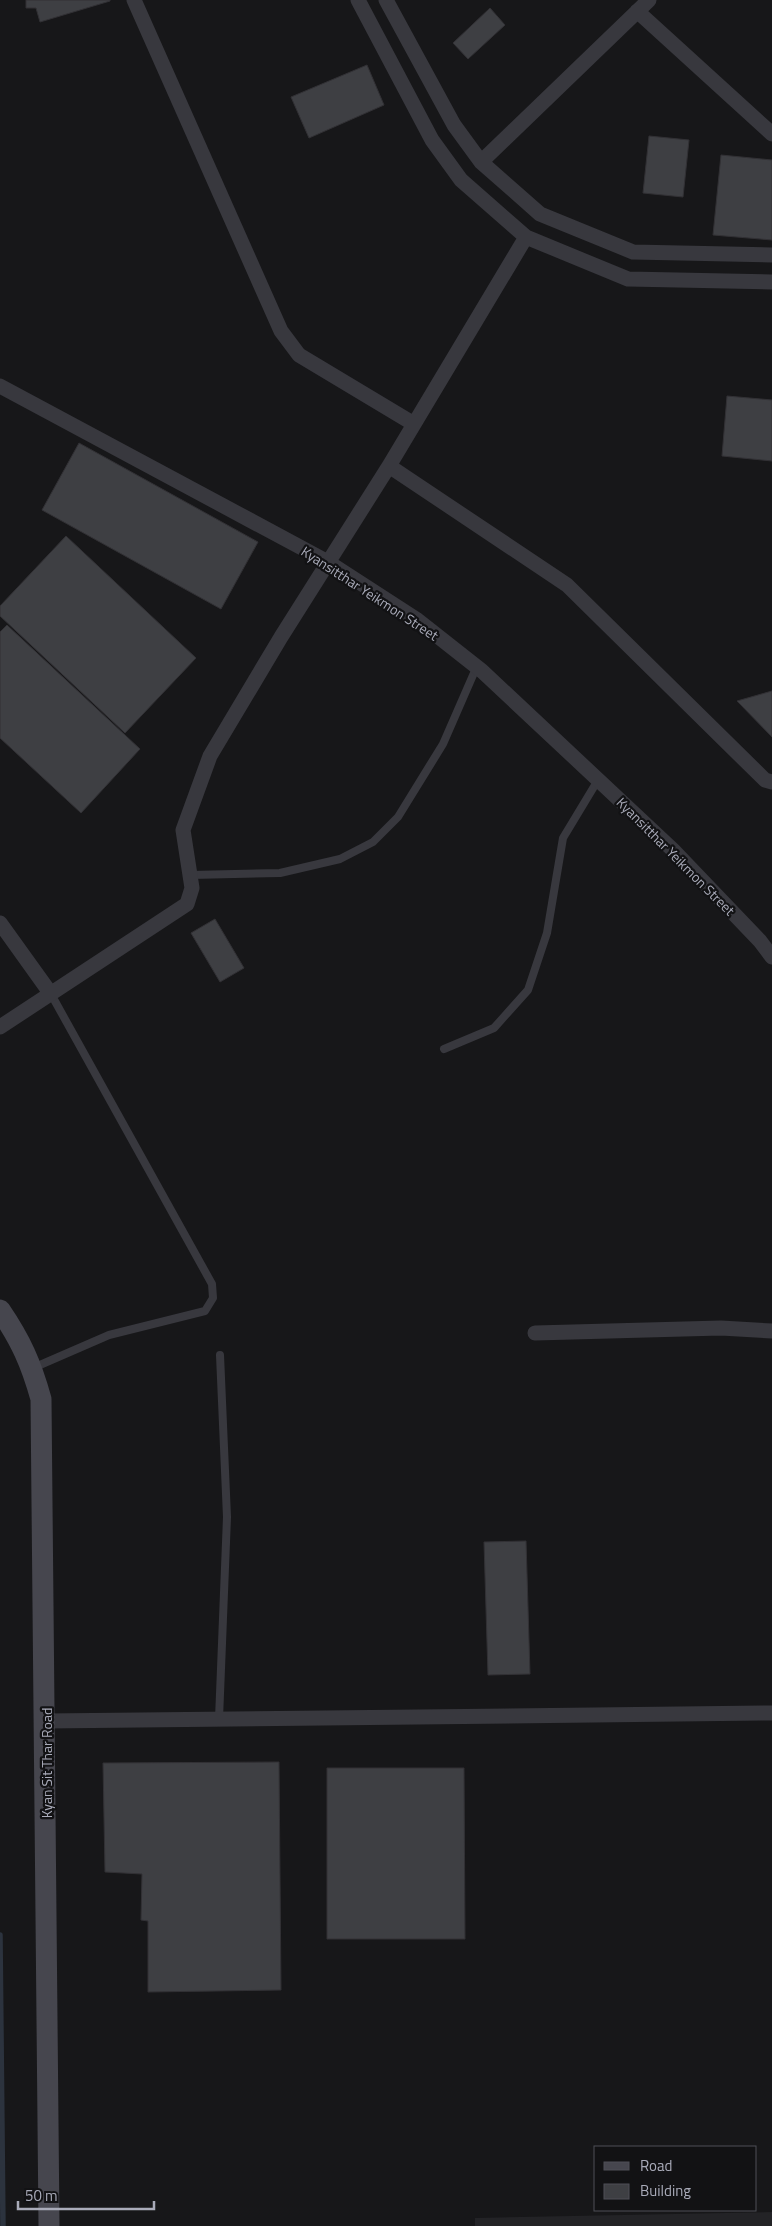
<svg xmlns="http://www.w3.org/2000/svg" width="772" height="2226" font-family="'Titillium Web',sans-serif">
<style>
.built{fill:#232326}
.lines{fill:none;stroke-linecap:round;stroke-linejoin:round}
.stream{stroke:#2c333e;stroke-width:5.5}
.building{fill:#3e3f43;stroke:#323135}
.lane{stroke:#38383e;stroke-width:8}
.street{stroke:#38383e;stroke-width:15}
.secondary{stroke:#46464e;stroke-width:21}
.labels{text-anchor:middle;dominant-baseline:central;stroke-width:4.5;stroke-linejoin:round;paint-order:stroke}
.street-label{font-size:14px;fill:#a9abb9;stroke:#121214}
</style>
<rect width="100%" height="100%" fill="#171719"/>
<path class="built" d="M 772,2212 L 772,2226 L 475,2226 L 475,2218 Z"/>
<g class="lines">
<path class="stream" d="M 0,1935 L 3,2226"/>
</g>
<path class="building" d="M 26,0 L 110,0 L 110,1 L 40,22 L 36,8 L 26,8 Z
M 490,8 L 505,25 L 468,59 L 453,43 Z
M 367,65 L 384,105 L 309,138 L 291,97 Z
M 649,136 L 689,140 L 683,197 L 643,193 Z
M 721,155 L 772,160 L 772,240 L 713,235 Z
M 727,396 L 772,400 L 772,461 L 722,456 Z
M 79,443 L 258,542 L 221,609 L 42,510 Z
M 66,536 L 196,658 L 125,733 L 0,616 L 0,606 Z
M 7,625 L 140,749 L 81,813 L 0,738 L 0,632 Z
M 772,691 L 772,737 L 737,701 Z
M 215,919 L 244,968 L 220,982 L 191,933 Z
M 526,1541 L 530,1674 L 488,1675 L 484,1542 Z
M 279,1762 L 281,1990 L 148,1992 L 148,1921 L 141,1920 L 142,1874 L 105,1872 L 103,1763 Z
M 327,1768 L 464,1768 L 465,1939 L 327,1939 Z"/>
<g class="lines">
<path class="lane" d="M 191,875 L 280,873 L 340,859 L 373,842 L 398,817 L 443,744 L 477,666
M 444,1049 L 494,1028 L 528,990 L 547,933 L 563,838 L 598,780
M 33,1368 L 109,1335 L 205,1311 L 213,1298 L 212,1284 L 51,994
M 219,1719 L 227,1517 L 220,1355"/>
<path class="street" d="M 134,0 L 281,331 L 299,355 L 414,424
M 358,0 L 432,140 L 461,180 L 526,237 L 628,279 L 772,282
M 386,0 L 454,125 L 481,162 L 540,214 L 633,252 L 772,255
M 637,11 L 772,134
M 481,162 L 649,0
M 0,386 L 328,562 L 416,619 L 482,671 L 673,850 L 760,941 L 772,957
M 389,466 L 567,585 L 765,780 L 772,782
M 0,923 L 51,994
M 0,1027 L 187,904 L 192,888 L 183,830 L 210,756 L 281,637 L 389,466 L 526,237
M 535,1333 L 721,1328 L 772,1331
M 46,1721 L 772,1713"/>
<path class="secondary" d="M 0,1310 C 21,1341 31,1363 41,1399 L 49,2226"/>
</g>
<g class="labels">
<g class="street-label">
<text transform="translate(370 593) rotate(33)">Kyansitthar Yeikmon Street</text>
<text transform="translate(676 856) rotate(45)">Kyansitthar Yeikmon Street</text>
<text transform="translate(46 1763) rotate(-90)">Kyan Sit Thar Road</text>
</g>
</g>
<rect x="594" y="2146" width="162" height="65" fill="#121214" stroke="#4e4f56"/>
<rect x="604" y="2162" width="25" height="8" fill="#46464e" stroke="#4e4f56"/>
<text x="640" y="2171" font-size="15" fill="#a9abb9">Road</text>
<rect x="604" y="2184" width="25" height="15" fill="#3e3f43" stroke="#4e4f56"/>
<text x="640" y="2196" font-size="15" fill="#a9abb9">Building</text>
<path d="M18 2201v8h136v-8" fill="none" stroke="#a9abb9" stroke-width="2.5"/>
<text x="25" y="2201" font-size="15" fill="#a9abb9" stroke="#121214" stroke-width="4" paint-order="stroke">50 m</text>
</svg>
